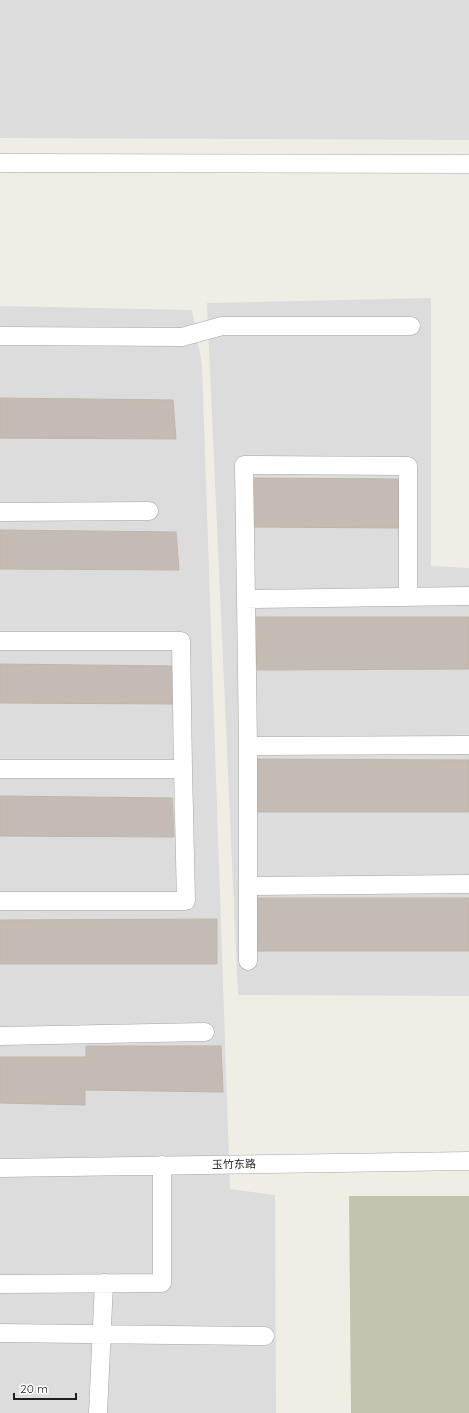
<svg xmlns="http://www.w3.org/2000/svg" width="469" height="1413" font-family="Quicksand,'Noto Sans SC',sans-serif">
<style>
.residential{fill:#dddcdc}
.construction{fill:#c2c4b0}
.building{fill:#c4bcb4;stroke:#c1b5a7}
.lines{fill:none;stroke-linecap:round;stroke-linejoin:round}
.minor-casing{stroke:#a6a6a6;stroke-width:19}
.minor{stroke:#fff;stroke-width:18}
.labels{text-anchor:middle;dominant-baseline:central;stroke-width:3;stroke-linejoin:round;paint-order:stroke}
.street-label{font-size:11px;fill:#1f1f1f;stroke:#fff}
</style>
<rect width="100%" height="100%" fill="#f0ede5"/>
<path class="residential" d="M 0,0 L 469,0 L 469,140 L 0,138 Z
M 431,298 L 431,566 L 469,568 L 469,996 L 238,995 L 207,303 Z
M 0,306 L 192,310 L 202,365 L 230,1189 L 275,1195 L 276,1413 L 0,1413 Z"/>
<path class="construction" d="M 349,1196 L 469,1196 L 469,1413 L 351,1413 Z"/>
<path class="building" d="M 0,398 L 173,400 L 176,439 L 0,438 Z
M 251,478 L 398,479 L 399,528 L 252,527 Z
M 0,530 L 176,532 L 179,570 L 0,569 Z
M 255,617 L 469,617 L 469,669 L 257,670 Z
M 0,664 L 174,666 L 177,704 L 0,703 Z
M 256,759 L 469,760 L 469,812 L 258,812 Z
M 0,796 L 172,798 L 174,837 L 0,836 Z
M 256,898 L 469,898 L 469,951 L 258,951 Z
M 217,919 L 217,964 L 0,964 L 0,920 Z
M 86,1046 L 221,1046 L 223,1092 L 85,1090 L 85,1105 L 0,1103 L 0,1057 L 86,1057 Z"/>
<g class="lines">
<g class="minor-casing">
<path id="minor" d="M 0,163 L 469,164
M 0,336 L 182,337 L 222,326 L 411,326
M 0,512 L 149,511
M 469,596 L 246,599 L 248,746 L 469,745
M 246,599 L 244,465 L 408,466 L 408,597
M 0,641 L 181,641 L 183,769
M 248,746 L 248,886 L 469,884
M 0,769 L 183,769 L 186,901 L 0,901
M 248,961 L 248,886
M 0,1036 L 205,1032
M 0,1168 L 469,1161
M 0,1284 L 162,1283 L 162,1165
M 0,1333 L 265,1336
M 98,1413 L 104,1283"/>
</g>
<use href="#minor" class="minor"/>
</g>
<g class="labels">
<g class="street-label">
<text transform="translate(234 1164) rotate(-1)">玉竹东路</text>
</g>
</g>
<path d="M14 1393v6h62v-6" fill="none" stroke="#1f1f1f" stroke-width="2"/>
<text x="20" y="1393" font-size="12" fill="#1f1f1f" stroke="#ffffff" stroke-width="3" paint-order="stroke">20 m</text>
</svg>
